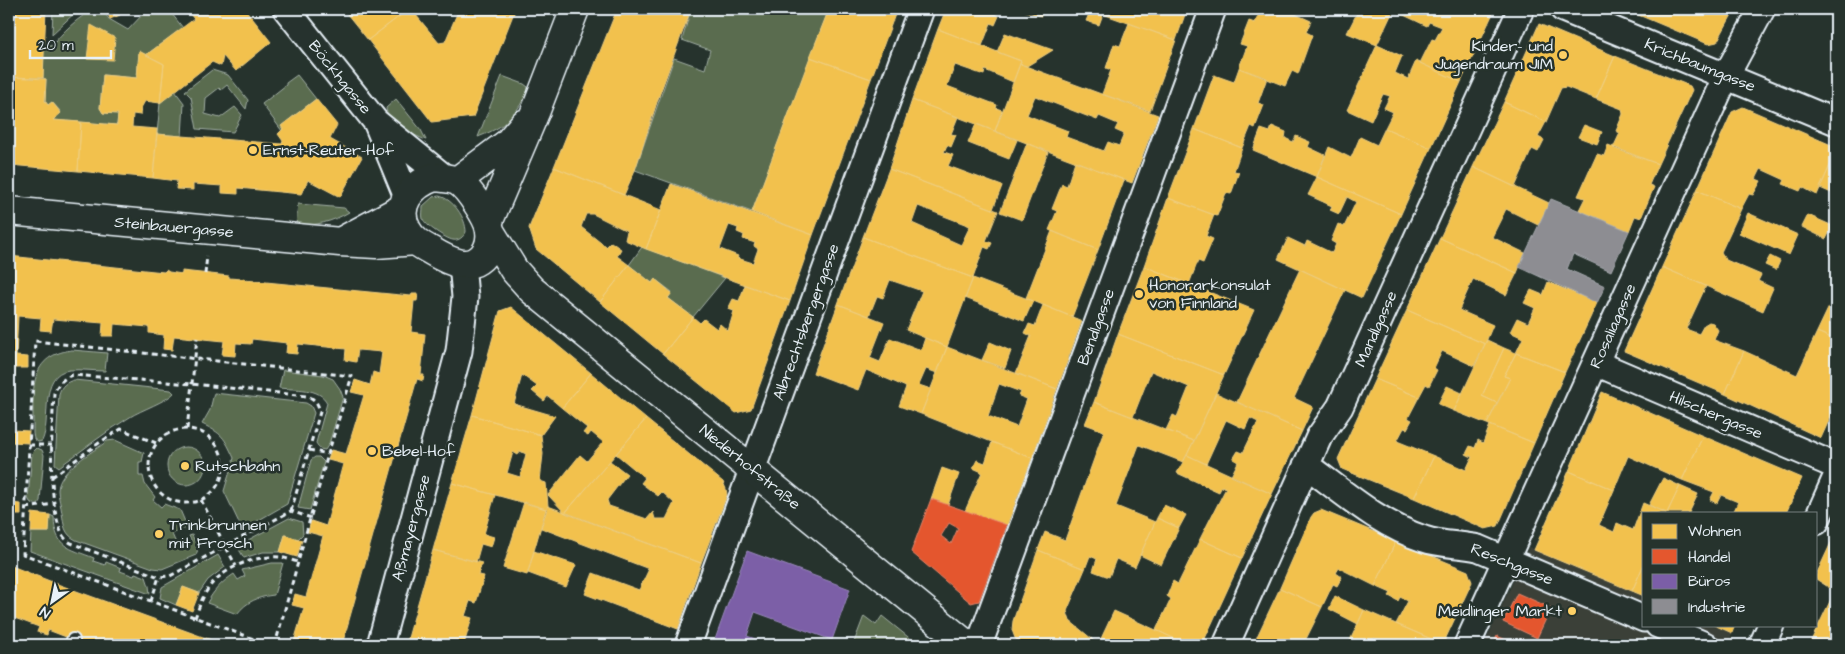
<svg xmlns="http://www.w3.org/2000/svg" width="1845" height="654" font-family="'Architects Daughter',sans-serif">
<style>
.built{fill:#3a4039}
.green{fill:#5a6c4f;stroke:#a1aea4}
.homes{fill:#f2c14e;stroke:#efcf81;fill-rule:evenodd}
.shops{fill:#e4572e;stroke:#e5856b;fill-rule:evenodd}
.offices{fill:#7b5ea7;stroke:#9c8abf}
.industry{fill:#8d8d92;stroke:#a8abb1}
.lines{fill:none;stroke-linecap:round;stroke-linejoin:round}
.lane-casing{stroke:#e8f1f8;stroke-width:16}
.street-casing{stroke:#e8f1f8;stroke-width:29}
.secondary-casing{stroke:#e8f1f8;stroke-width:31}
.path{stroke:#e8f1f8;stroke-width:3;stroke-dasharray:5 4;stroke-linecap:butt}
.lane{stroke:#26332d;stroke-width:12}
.street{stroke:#26332d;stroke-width:25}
.secondary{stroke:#26332d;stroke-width:28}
.poi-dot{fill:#ffd166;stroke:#26332d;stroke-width:2}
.labels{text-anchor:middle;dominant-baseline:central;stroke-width:5;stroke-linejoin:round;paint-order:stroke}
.poi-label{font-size:16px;fill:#e8f1f8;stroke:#26332d;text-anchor:start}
.street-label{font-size:16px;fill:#e8f1f8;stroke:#26332d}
</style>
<rect width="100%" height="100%" fill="#26332d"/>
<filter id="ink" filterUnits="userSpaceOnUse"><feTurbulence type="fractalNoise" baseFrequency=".02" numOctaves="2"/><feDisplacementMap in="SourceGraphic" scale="10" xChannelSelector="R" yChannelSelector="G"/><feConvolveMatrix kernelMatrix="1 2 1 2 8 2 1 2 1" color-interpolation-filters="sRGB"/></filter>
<g filter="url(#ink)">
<path class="built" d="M 1529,547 L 1644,596 L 1644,625 L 1714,625 L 1732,633 L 1729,645 L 1484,645 Z"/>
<path class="green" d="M 53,9 L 79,9 L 52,34 Z
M 93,9 L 101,9 L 109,19 L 128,30 L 143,14 L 144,9 L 168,9 L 183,28 L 146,55 L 139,52 L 137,78 L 103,75 L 100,108 L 103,113 L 118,114 L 117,125 L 53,120 L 61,112 L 52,102 L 48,105 L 45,101 L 46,79 L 43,78 L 44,45 L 52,46 C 63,31 77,19 93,9 Z
M 691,9 L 829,9 L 752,212 L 635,170 L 674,58 L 705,69 L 710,50 L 682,40 Z
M 212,70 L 228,75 L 248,100 L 246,109 L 227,85 L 221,90 L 219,88 L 206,98 L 205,114 L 220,118 L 235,107 L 242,115 L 233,132 L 197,129 L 191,97 L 185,91 Z
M 297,75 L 316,99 L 281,126 L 283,129 L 282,131 L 262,104 L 286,85 L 286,83 Z
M 502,76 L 524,84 L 528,87 L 528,91 C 514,118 506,126 478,137 Z
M 175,91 L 184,103 L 182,136 L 157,134 L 160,103 Z
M 396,99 L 421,130 L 426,140 C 413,135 387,123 386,108 Z
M 439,196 C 453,199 466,218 466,232 C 463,237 459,241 453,240 C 446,239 425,225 423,219 C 422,215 423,211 423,206 L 433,197 Z
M 298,204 L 344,208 L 349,212 C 332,222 316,226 296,225 Z
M 642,247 L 725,278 L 693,317 L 668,298 L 672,292 L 655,279 L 652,283 L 629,265 Z
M 72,350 L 107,353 L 105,371 C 93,371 81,369 69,370 C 38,374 52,421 42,441 L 38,442 L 34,439 L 33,433 C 34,396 25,356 72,350 Z
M 283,370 L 323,375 L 333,379 L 340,389 L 343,397 L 329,444 L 325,450 L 320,449 L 316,443 L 327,403 C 320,387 295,390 279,388 Z
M 74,380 L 171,390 L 174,393 C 167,401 141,410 130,417 C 105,432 83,450 59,467 L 55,464 L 59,394 C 61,386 66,382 74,380 Z
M 214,393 L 306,403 L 311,406 L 314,413 L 287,504 L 245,528 L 241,527 L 224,491 L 234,458 C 224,437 223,434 202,424 L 210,410 Z
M 115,440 L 144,453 L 142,462 L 139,462 L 139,476 L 143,476 L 145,484 L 155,497 L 153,500 L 161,507 L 164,504 L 180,510 L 189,531 L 187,532 L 185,528 L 172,534 L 178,548 L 192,542 L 189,536 L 192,535 L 198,549 L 196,555 L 162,569 L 153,568 L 76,540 C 64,534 64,525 62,513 C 61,506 58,497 58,490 C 59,469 92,453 107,441 Z
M167 466a19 19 0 1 1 38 0a19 19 0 1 1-38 0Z
M 37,448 L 42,450 L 44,455 L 40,501 L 38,504 L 34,504 L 30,502 L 28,498 L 32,453 Z
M 315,457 L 319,457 L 324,462 L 310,510 L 298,508 L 311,460 Z
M 50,515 L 54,517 C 55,548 69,548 94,558 L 93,561 L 105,565 L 106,562 L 121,568 L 120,571 L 134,576 L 135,573 L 146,577 L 149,586 L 150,594 L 30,551 L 31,532 L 49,532 Z
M 289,518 L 302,522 L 303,534 L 298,539 L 285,535 L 280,552 L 263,552 L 244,558 L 237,546 Z
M 218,555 L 225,567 L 208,580 L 199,593 L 183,587 L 176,605 L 160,598 L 162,587 Z
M 272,563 L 283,563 L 274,595 C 258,597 247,601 237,614 L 207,603 C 214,590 222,582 234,574 L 238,580 L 245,576 L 242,570 Z
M 864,616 L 876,625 L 882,616 L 918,645 L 853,645 Z"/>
<path class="homes" d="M 9,9 L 46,9 L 43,78 L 9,77 Z
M 112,9 L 117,9 L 120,15 L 110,19 L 107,11 Z
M 186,9 L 245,9 L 271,42 L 236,71 L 223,56 L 221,66 L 212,62 L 160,103 L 164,64 L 146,55 L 194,19 Z
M 343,9 L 409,9 L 368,40 Z
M 409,9 L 411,9 L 439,43 L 445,42 L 459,9 L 496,9 L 513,15 L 473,117 L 432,122 L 368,40 Z
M 496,9 L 516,9 L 513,15 Z
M 617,9 L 691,9 L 659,96 L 635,170 L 624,195 L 554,167 Z
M 829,9 L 897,9 L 871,79 L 810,57 Z
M 946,9 L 996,9 L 994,14 L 999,16 L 995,25 L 991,23 L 982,46 L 938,29 Z
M 1020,9 L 1044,9 L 1041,16 Z
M 1091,9 L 1103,14 L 1099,25 L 1086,21 Z
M 1105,9 L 1187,9 L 1176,40 L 1103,14 Z
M 1261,9 L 1284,9 L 1311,21 L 1306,32 L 1312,35 L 1298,74 L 1292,71 L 1285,86 L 1239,68 L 1247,46 L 1240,44 L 1249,21 L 1255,23 Z
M 1359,9 L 1394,9 L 1377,45 L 1347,33 Z
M 1394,9 L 1495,9 L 1461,82 L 1420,63 L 1432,39 L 1435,40 L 1442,27 L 1429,22 L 1427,26 L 1393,10 Z
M 1630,9 L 1735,9 L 1717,42 L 1708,44 L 1629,11 Z
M 1129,23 L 1176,40 L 1150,111 L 1102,94 L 1111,70 L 1106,68 L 1114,44 L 1120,46 Z
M 1539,24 L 1615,56 L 1596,99 L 1566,87 L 1561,88 L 1546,122 L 1504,102 Z
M 91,25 L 115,38 L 113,60 L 87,59 Z
M 938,29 L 1021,61 L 1013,82 L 985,70 L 984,75 L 955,65 L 947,86 L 997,105 L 996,108 L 1002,110 L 995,131 L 912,100 Z
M 1005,33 L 1053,50 L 1027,66 L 1020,64 L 1021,61 L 997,52 Z
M 1377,45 L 1402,56 L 1395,73 L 1408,79 L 1416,61 L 1461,82 L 1431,148 L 1385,128 L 1393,112 L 1384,108 L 1390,96 L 1383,94 L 1371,121 L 1347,110 Z
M 139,51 L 164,64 L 160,103 L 145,101 L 141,108 L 140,115 L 133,114 L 132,127 L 157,129 L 153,178 L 78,171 L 81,122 L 117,125 L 118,114 L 103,113 L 100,108 L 103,75 L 137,78 Z
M 1615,56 L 1690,86 L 1692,90 L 1658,164 L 1613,148 L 1620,133 L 1616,131 L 1623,114 L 1622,109 L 1596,99 Z
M 810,57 L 871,79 L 813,235 L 752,212 Z
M 1020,64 L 1158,115 L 1132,183 L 995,131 ZM 1035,96 L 1097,120 L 1099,116 L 1118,124 L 1115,130 L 1124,134 L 1119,146 L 1108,142 L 1104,151 L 1066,137 L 1068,131 L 1027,115 Z
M 1239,68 L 1267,78 L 1258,103 L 1264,105 L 1255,128 L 1251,126 L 1242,148 L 1194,129 L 1214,75 L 1234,82 Z
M 9,77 L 46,79 L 45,101 L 48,105 L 52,102 L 61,113 L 53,120 L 81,122 L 78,171 L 9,165 Z
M 316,99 L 337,125 L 330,139 L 362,157 L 340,197 L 308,180 L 301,194 L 238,188 L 238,194 L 222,193 L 222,186 L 193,184 L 193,190 L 176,189 L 177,181 L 153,178 L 157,134 L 282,144 L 283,141 L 278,134 L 283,129 L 281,126 Z
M 912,100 L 958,117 L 951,134 L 956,135 L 951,147 L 947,145 L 944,152 L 953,155 L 948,166 L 1002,186 L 993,209 L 889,169 Z
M 1504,102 L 1546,122 L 1538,137 L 1544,140 L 1538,152 L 1532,149 L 1515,187 L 1473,167 Z
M 1743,107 L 1836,147 L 1836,152 L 1817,195 L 1802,187 L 1800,191 L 1783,184 L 1785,180 L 1761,169 L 1756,179 L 1761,181 L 1753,195 L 1749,194 L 1741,209 L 1697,190 L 1732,112 Z
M 976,124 L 1017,140 L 1009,159 L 968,143 Z
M 1584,125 L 1602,132 L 1597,144 L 1578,137 Z
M 1272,126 L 1286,132 L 1285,138 L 1293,142 L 1296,136 L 1310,142 L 1308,147 L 1325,155 L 1317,177 L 1253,150 L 1261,129 L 1270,132 Z
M 1385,128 L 1431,148 L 1401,214 L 1317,177 L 1329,147 L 1351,158 L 1360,137 L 1377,145 Z
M 1194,129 L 1242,148 L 1234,171 L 1239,172 L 1231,194 L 1226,193 L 1217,216 L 1168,198 Z
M 1027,143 L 1048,152 L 1022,220 L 1000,212 Z
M 1608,145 L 1658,164 L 1649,185 L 1654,187 L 1641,218 L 1635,216 L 1629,231 L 1579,210 L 1585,198 L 1578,196 L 1597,154 L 1604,156 Z
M 1836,152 L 1836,195 L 1820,188 Z
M 1075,161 L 1124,180 L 1098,250 L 1049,230 L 1057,211 L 1052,209 L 1062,184 L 1067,186 Z
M 554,167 L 661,210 L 646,249 L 625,240 L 627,231 L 593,214 L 586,214 L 581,227 L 606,247 L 611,242 L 621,249 L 617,256 L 629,265 L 600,302 L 536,249 L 529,228 Z
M 1473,167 L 1549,203 L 1538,225 L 1506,209 L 1492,237 L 1525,253 L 1517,273 L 1440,238 Z
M 889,169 L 998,211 L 986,241 L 992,243 L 989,249 L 984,247 L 973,278 L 863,237 ZM 918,206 L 970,226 L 961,245 L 912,223 Z
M 1317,177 L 1401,214 L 1362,298 L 1278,259 L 1288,238 L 1305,246 L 1307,241 L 1332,253 L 1336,244 L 1331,241 L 1338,224 L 1344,227 L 1356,202 L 1347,197 L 1339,214 L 1330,210 L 1332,206 L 1308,195 Z
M 671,184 L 813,235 L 790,301 L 646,249 ZM 729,225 L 738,228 L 737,232 L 744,235 L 743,239 L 755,243 L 754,246 L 758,249 L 753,263 L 737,258 L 738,256 L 720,249 Z
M 1697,190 L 1741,209 L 1721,252 L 1726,260 L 1761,275 L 1758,281 L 1773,288 L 1763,311 L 1662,267 Z
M 1168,198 L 1214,215 L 1206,236 L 1213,239 L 1203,263 L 1198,261 L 1189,284 L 1144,266 Z
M 1748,213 L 1798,235 L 1789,255 L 1739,233 Z
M 1808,215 L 1833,226 L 1826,239 L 1802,227 Z
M 1052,231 L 1098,250 L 1072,317 L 1026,298 Z
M 863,237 L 973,278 L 947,347 L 906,330 L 922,291 L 890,280 L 883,298 L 877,296 L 869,316 L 838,304 Z
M 1440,238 L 1517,273 L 1506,295 L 1473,279 L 1459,310 L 1493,325 L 1485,344 L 1407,310 Z
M 9,256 L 164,272 L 166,270 L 169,272 L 182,274 L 182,271 L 229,276 L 229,278 L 242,279 L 244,278 L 245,280 L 411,296 L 412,294 L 418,294 L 417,301 L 414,301 L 411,332 L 425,334 L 421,375 L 424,375 L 423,381 L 417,379 L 342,645 L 293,645 L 304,608 L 292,605 L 295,594 L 306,597 L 323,536 L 308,532 L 311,521 L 326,526 L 343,464 L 328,460 L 331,450 L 346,454 L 364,395 L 351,392 L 355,380 L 370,385 L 373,372 L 379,374 L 382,352 L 358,350 L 356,362 L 345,360 L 346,349 L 298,344 L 297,354 L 286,353 L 287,343 L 252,339 L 251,344 L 236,343 L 235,356 L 222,355 L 224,341 L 174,336 L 172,350 L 163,349 L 164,335 L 149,333 L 149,327 L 114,324 L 113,336 L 102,336 L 103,323 L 53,319 L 51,331 L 40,330 L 41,318 L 18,316 L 16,356 L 28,357 L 28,368 L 15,368 L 12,430 L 29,431 L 28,443 L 11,442 L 9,494 Z
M 1770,256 L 1780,261 L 1776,270 L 1765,265 Z
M 629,265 L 652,283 L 655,279 L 672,293 L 668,298 L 693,317 L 663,354 L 600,302 Z
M 1144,266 L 1254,310 L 1224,375 L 1118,334 Z
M 1662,267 L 1706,286 L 1686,329 L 1699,334 L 1704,325 L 1709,322 L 1713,323 L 1718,330 L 1714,340 L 1744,351 L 1725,394 L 1624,351 Z
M 1300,269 L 1345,290 L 1294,398 L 1313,407 L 1302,431 L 1237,402 Z
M 973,278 L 1033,301 L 1024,321 L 965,298 Z
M 1548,282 L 1597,303 L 1565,372 L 1516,353 L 1523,338 L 1510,332 L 1517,318 L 1528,323 L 1535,308 L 1524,303 L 1531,290 L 1543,295 Z
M 745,285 L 790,301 L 751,409 L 736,413 L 663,354 L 693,317 L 700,323 L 704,319 L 717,329 L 720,324 L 728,331 L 734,311 L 728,309 L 733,299 L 739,301 Z
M 1836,292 L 1836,340 L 1817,332 Z
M 838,304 L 884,322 L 870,358 L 880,362 L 890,338 L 921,350 L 925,338 L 947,347 L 937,373 L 926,369 L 919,385 L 931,389 L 921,414 L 899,406 L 906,387 L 866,370 L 858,390 L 813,373 Z
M 1043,305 L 1082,321 L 1057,389 L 1016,373 L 1031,336 L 1025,333 L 1029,324 L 1035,326 Z
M 511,307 L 591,373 L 562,408 L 548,396 L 544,401 L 532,391 L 537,386 L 522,375 L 514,404 L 555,416 L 541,435 L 472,415 L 500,311 Z
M 1407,310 L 1485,344 L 1474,366 L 1442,351 L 1434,368 L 1437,370 L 1429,386 L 1426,384 L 1419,397 L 1375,379 Z
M 1817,332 L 1836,340 L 1836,405 L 1821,438 L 1725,394 L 1744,351 L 1797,375 Z
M 1118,334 L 1224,375 L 1194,441 L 1166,430 L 1173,415 L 1177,417 L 1189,387 L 1151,371 L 1133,417 L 1094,402 Z
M 1487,340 L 1504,348 L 1482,396 L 1497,403 L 1487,424 L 1454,411 Z
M 990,342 L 1011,351 L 1005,368 L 982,360 Z
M 947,347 L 1057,389 L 1032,458 L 921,414 ZM 999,384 L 1021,392 L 1019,396 L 1027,399 L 1017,427 L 988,416 Z
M 1504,348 L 1516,353 L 1504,376 L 1510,378 L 1497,403 L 1482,396 Z
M 1516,353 L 1565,372 L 1534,443 L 1487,424 L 1510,378 L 1504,376 Z
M 591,373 L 646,419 L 565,513 L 548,495 L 580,455 L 587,461 L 603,442 L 591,432 L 588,436 L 583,433 L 587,428 L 562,408 Z
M 1375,379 L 1419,397 L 1408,418 L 1412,420 L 1407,429 L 1404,428 L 1397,441 L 1434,456 L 1414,498 L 1342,469 L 1338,459 Z
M 1447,386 L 1462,393 L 1454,411 L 1438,404 Z
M 1602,392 L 1703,436 L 1682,480 L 1628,456 L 1614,490 L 1569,471 Z
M 1216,393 L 1302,431 L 1272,494 L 1231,476 L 1238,462 L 1233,459 L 1238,451 L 1243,453 L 1258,422 L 1250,418 L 1245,429 L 1226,420 L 1206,464 L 1187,455 Z
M 1094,402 L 1194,441 L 1183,462 L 1139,445 L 1116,506 L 1155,522 L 1135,567 L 1116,559 L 1109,577 L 1093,571 L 1097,559 L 1090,556 L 1085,569 L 1038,550 L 1045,532 L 1065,540 L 1104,431 L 1085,424 Z
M 472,415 L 541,435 L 543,454 L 540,481 L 546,483 L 548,506 L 546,509 L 452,483 ZM 520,451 L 526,454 L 520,477 L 507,473 L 513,452 L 518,455 Z
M 646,419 L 723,482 L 726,489 L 727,495 L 701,563 L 565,513 L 610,461 L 627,474 L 607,500 L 609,506 L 647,519 L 653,512 L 655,519 L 666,519 L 674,503 L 662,492 L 658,496 L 641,483 L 645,478 L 616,454 Z
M 1490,425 L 1534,443 L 1498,526 L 1485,529 L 1414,498 L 1434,456 L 1466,470 L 1472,457 L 1466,454 L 1470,446 L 1475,448 L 1478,440 L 1483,443 Z
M 1703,436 L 1802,478 L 1786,513 L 1733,513 L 1738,502 L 1721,495 L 1717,503 L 1710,500 L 1714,492 L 1682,480 Z
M 992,442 L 1032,458 L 1007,525 L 965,511 L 982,472 L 973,468 L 977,460 L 985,463 Z
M 1187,455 L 1272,494 L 1242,558 L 1200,539 L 1226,488 L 1222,486 L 1219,492 L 1177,473 Z
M 942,468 L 959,474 L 948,505 L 931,499 Z
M 1569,471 L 1614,490 L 1599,525 L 1614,532 L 1617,523 L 1633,530 L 1643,503 L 1666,513 L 1644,513 L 1644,564 L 1632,591 L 1534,550 Z
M 1663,478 L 1680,486 L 1667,513 L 1649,505 Z
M 452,483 L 495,495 L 484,534 L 494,537 L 491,547 L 481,544 L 476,562 L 433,550 Z
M 1680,486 L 1698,494 L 1689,513 L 1667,513 Z
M 524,502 L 546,509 L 527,575 L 503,568 Z
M 9,503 L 21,504 L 21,515 L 9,515 Z
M 1164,505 L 1186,515 L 1179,528 L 1157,518 Z
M 548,506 L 701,563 L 678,629 L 585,594 L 593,573 L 639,590 L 649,569 L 541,528 Z
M 1321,510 L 1396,541 L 1375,586 L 1339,568 L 1336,573 L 1342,577 L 1337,586 L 1333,584 L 1322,607 L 1280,588 L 1311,517 L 1314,513 Z
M 32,513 L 50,515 L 49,532 L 31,532 Z
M 1157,518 L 1179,528 L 1161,565 L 1140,555 Z
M 1836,532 L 1836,592 L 1816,579 L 1816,575 Z
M 285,535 L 302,540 L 297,557 L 280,552 Z
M 1200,539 L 1242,558 L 1202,645 L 1188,645 L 1156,630 L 1171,599 L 1167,596 L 1173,581 L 1178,584 Z
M 1396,541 L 1468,571 L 1472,582 L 1443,644 L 1396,624 L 1408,601 L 1400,597 L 1398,601 L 1389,596 L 1391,593 L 1375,586 Z
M 433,550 L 482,563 L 478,575 L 484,576 L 476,603 L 470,601 L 465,616 L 472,618 L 464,644 L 459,642 L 458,645 L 406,645 Z
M 1038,550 L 1085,569 L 1067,611 L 1068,615 L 1070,621 L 1098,644 L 1098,645 L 1021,645 L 1015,638 L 1012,630 L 1013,621 Z
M 534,551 L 576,565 L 566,587 L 528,573 Z
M 1644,564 L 1644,596 L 1632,591 Z
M 9,565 L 60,585 L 225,645 L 87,645 L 48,630 L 47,635 L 37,632 L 39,627 L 9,616 Z
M 183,587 L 199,593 L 192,611 L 176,605 Z
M 1280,588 L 1322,607 L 1303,645 L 1253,645 Z
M 1835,591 L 1836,592 L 1836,645 L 1809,645 Z
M 1335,596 L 1364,610 L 1358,624 L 1329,609 Z
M 1364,610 L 1396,624 L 1443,644 L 1442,645 L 1387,645 L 1387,644 L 1374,638 L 1370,645 L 1348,645 Z
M 1114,611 L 1156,630 L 1188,645 L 1145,645 L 1142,643 L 1141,645 L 1098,645 Z
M 1714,625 L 1735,625 L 1732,633 Z"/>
<path class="shops" d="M 931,499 L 1007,525 L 979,601 L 971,603 L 911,552 ZM 949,523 L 958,528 L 951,544 L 941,536 Z
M 1517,593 L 1551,608 L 1537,638 L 1503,622 Z
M 1497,636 L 1518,645 L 1493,645 Z"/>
<path class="offices" d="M 747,551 L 850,589 L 832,640 L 755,612 L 747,636 L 772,645 L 713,645 Z"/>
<path class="industry" d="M 1551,199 L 1629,231 L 1611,271 L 1573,254 L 1567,269 L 1605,286 L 1597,303 L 1519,267 Z"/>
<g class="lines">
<g class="lane-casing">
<path id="lane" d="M 72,645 L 73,640"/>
</g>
<g class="street-casing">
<path id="street" d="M 286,9 L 376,122 L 445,178
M 1563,9 L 1836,122
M 377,124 L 407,197
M 1596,363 L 1836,466
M 1306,465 C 1343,492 1380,525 1424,539 C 1441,545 1460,544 1478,548 L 1644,619
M 1816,522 L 1836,477
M 1658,625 L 1705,645
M 380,645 L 459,351 L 465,297 L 462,264
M 688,645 L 921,9
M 979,645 L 1213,9
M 1226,645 L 1319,437 L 1340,407 L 1521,9
M 1467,645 L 1726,76 L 1762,9
M 1762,645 L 1771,625"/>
</g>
<g class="secondary-casing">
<path id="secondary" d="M 434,177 C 442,178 450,178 457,181 C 468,187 489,219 490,231 C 491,238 490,244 487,250 C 473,275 448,261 430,250 C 421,245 412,240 407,230 C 394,206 411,185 434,177 Z
M 457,181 L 508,143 L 524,124
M 9,211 L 340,242 L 376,244 L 416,241
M 488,223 L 536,110 L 575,9
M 490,231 L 514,270 L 532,290 L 967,645
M 340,242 L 403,208"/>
</g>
<path class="path" d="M 205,274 L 207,256
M149 466a37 37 0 1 1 74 0a37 37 0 1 1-74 0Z
M 187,429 L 197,338
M 29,445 L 52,445
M 309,450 L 328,454
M 52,477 L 99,443 L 121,429 L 156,443
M 201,500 L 236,566
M 26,508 L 55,504
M 291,511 L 320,412 C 318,403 315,399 307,396 L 192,384 L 72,375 C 62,379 58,384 54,393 C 52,431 47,497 61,532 C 63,537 66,540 71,543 L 159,577 L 170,576 L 291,511 L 311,518
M 151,601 L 159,577
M 195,618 C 199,607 203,595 210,586 C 225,567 256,555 280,557 C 286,558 293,561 299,562
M 270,645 L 23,554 L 35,341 L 352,376 L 328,454 L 275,645"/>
<use href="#lane" class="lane"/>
<use href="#street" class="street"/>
<use href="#secondary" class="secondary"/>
</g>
</g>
<g class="poi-dot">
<circle cx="1563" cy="55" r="5"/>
<circle cx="253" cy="150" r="5"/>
<circle cx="1139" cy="294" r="5"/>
<circle cx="372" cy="451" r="5"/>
<circle cx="185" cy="466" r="5"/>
<circle cx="159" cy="534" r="5"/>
<circle cx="1572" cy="611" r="5"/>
</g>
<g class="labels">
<g class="poi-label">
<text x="1553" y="46" text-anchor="end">Kinder- und<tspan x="1553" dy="18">Jugendraum JIM</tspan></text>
<text x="263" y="150">Ernst-Reuter-Hof</text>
<text x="1149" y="285">Honorarkonsulat<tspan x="1149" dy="18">von Finnland</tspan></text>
<text x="382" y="451">Bebel-Hof</text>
<text x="195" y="466">Rutschbahn</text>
<text x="169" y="525">Trinkbrunnen<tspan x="169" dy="18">mit Frosch</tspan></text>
<text x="1562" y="611" text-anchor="end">Meidlinger Markt</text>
</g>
<g class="street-label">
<text transform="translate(1700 65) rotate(22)">Krichbaumgasse</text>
<text transform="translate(340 77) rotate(51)">Böckhgasse</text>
<text transform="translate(174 227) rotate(5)">Steinbauergasse</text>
<text transform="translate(806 322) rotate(-70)">Albrechtsbergergasse</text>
<text transform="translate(1613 326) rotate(-66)">Rosaliagasse</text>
<text transform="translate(1096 327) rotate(-70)">Bendlgasse</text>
<text transform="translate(1376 329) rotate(-66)">Mandlgasse</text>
<text transform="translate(1716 415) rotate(23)">Hilschergasse</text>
<text transform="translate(750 467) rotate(39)">Niederhofstraße</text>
<text transform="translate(411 528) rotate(-75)">Aßmayergasse</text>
<text transform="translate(1512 564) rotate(22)">Reschgasse</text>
</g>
</g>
<rect width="1845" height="654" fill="none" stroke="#26332d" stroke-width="30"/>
<rect x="15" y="15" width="1815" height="624" fill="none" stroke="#e8f1f8" stroke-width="2" filter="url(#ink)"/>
<rect x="1642" y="512" width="175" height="115" fill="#26332d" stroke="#747f7e"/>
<rect x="1652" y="524" width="25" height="15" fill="#f2c14e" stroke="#747f7e"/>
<text x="1688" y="536" font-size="15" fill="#e8f1f8">Wohnen</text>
<rect x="1652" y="549" width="25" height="15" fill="#e4572e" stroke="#747f7e"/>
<text x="1688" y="562" font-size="15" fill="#e8f1f8">Handel</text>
<rect x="1652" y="574" width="25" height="15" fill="#7b5ea7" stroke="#747f7e"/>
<text x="1688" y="586" font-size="15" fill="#e8f1f8">Büros</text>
<rect x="1652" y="599" width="25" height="15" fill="#8d8d92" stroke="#747f7e"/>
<text x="1688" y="612" font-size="15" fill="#e8f1f8">Industrie</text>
<g transform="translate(52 602) rotate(213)" stroke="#26332d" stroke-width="4" paint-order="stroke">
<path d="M0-4L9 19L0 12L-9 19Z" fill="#e8f1f8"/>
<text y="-8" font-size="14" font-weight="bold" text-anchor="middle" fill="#e8f1f8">N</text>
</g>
<path d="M30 50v8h81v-8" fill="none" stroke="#e8f1f8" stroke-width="2.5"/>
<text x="38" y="50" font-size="15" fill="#e8f1f8" stroke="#26332d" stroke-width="4" paint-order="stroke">20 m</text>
</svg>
